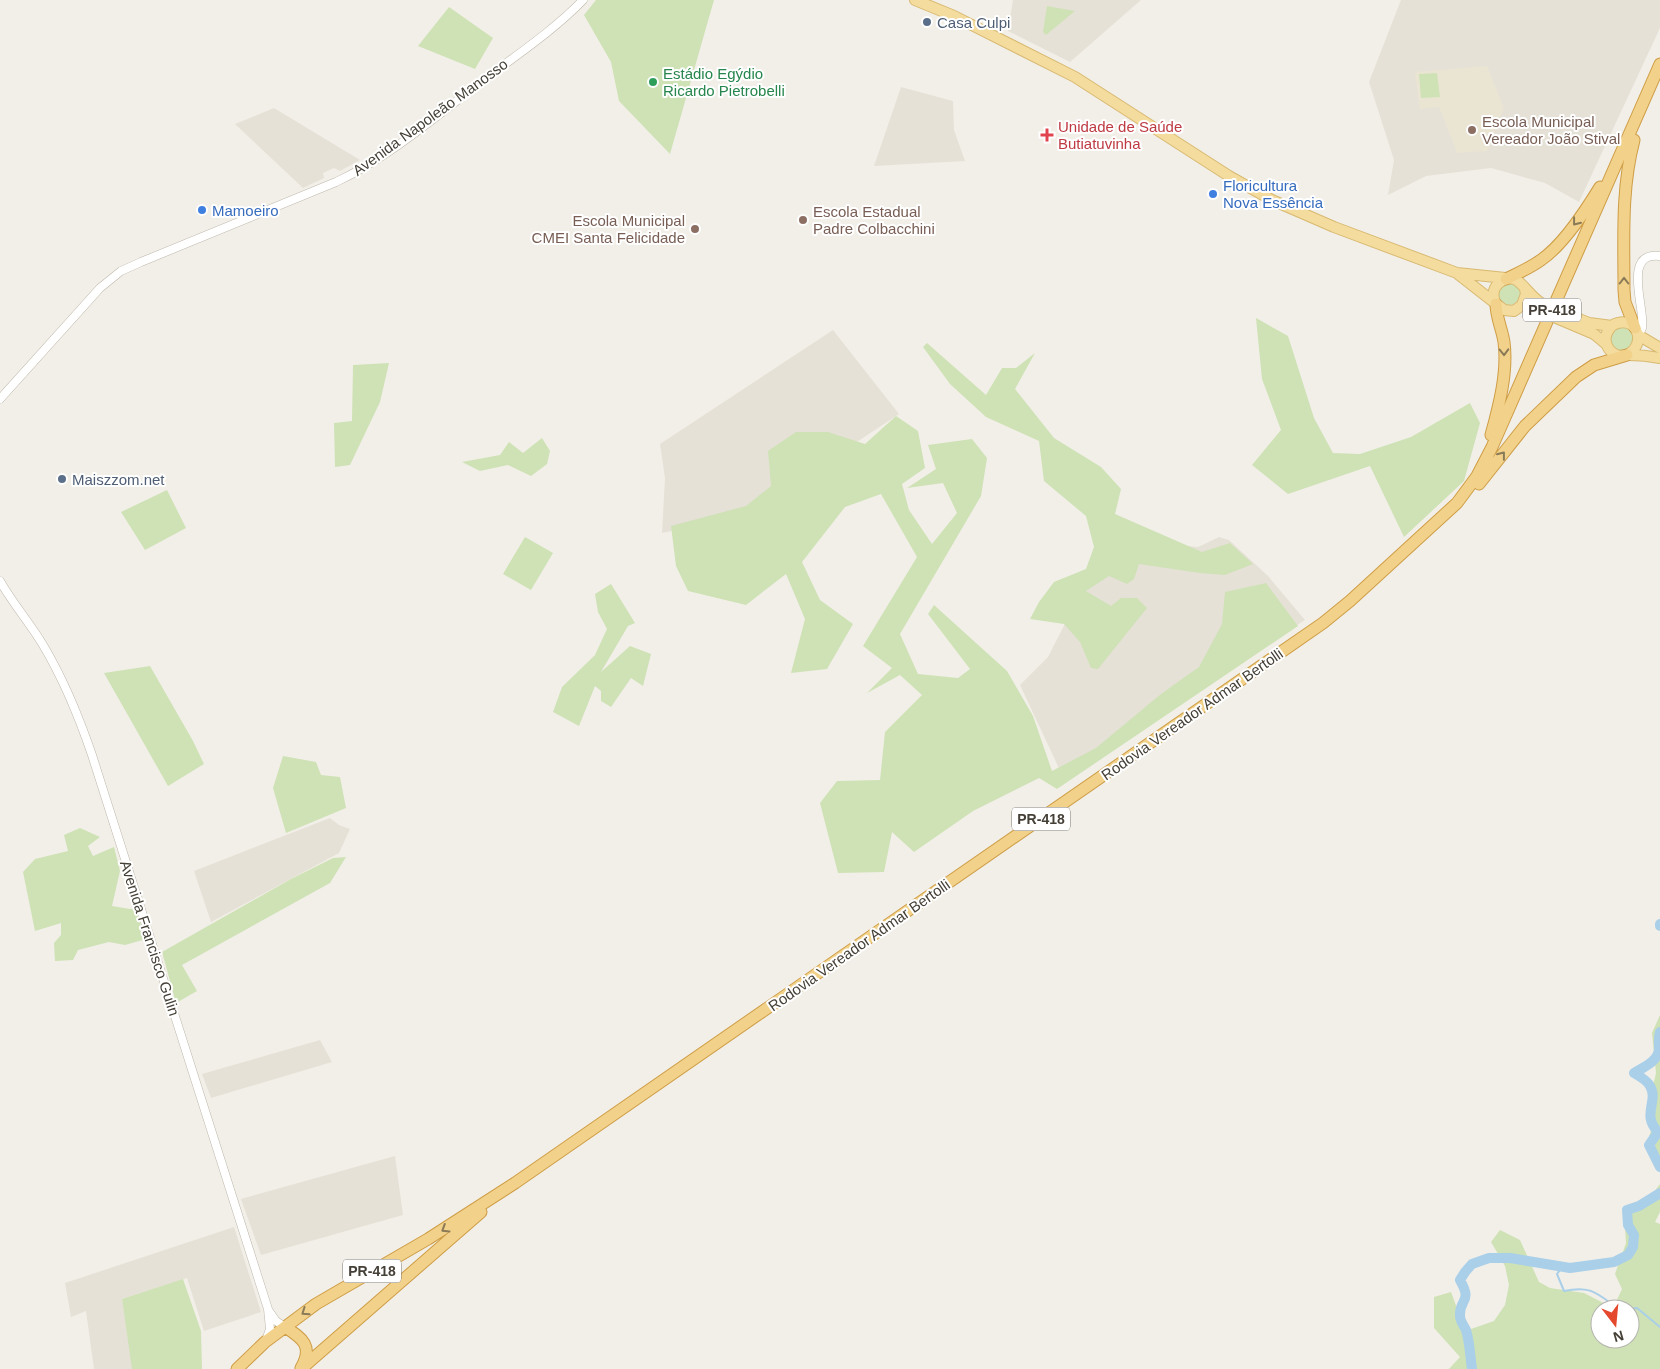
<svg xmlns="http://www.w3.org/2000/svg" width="1660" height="1369" font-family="Helvetica,sans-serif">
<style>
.residential{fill:#e6e1d7}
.education{fill:#eae4d3}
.green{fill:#cee2b5;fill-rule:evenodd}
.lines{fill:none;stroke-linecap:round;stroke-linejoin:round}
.stream{stroke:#aacfe9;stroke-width:2}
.river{stroke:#aacfe9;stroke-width:10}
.tertiary-casing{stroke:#bdb7ab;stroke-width:9}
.primary-casing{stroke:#d8b970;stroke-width:12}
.trunk-casing{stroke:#ce9d46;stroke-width:13}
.tertiary{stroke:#fff;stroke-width:8}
.primary{stroke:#f4dc9f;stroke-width:10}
.trunk{stroke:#f2d28a;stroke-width:11}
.primary-bridge-casing{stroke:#d8b970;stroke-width:12;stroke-linecap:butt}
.primary-bridge{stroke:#f4dc9f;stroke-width:10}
.oneway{stroke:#8a7a58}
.service-dot{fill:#5c6f8a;stroke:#fff;stroke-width:2}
.leisure-dot{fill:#2e9e5b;stroke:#fff;stroke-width:2}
.education-dot{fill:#8d6e63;stroke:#fff;stroke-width:2}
.health-dot{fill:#e0444e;stroke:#fff;stroke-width:2}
.shop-dot{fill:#3f7fe0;stroke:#fff;stroke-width:2}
.labels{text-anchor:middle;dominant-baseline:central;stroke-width:4;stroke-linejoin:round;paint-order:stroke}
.shield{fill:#fff;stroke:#7d7973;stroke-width:1}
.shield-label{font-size:14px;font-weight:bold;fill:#454037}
.service-label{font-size:15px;fill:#4e5e75;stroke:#fff;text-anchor:start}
.leisure-label{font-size:15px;fill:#27864d;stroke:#fff;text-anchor:start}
.street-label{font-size:15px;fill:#454037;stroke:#fff}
.education-label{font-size:15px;fill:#785e54;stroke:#fff;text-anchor:start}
.health-label{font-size:15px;fill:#be3a42;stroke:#fff;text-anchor:start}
.shop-label{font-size:15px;fill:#366cbe;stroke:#fff;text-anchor:start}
</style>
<rect width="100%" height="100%" fill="#f2efe8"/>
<path class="residential" d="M 1013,0 L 1141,0 L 1070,62 L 1008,31 Z
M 1401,0 L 1660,0 L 1660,28 L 1579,202 L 1545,183 L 1491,168 L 1426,176 L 1388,195 L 1394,160 L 1369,82 Z
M 901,87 L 953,101 L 954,130 L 965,161 L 874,166 Z
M 274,108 L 360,160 L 340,171 L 334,168 L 323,173 L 324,178 L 303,188 L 235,124 Z
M 833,330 L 899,414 L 747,515 L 662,533 L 665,478 L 660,444 Z
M 1219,537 L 1229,540 L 1268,576 L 1305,620 L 1063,777 L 1020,685 L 1048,657 L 1072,610 L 1097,577 L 1151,543 L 1198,547 Z
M 330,818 L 339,825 L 350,829 L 339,853 L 211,922 L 194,871 Z
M 320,1040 L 332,1062 L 211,1098 L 202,1074 Z
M 395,1156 L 403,1215 L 261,1255 L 241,1199 Z
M 234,1227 L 261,1312 L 204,1331 L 187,1278 L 122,1299 L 133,1369 L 94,1369 L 86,1311 L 71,1317 L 65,1283 Z"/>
<path class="education" d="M 1487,66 L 1504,108 L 1487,151 L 1457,153 L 1439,107 L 1420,109 L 1415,72 Z"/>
<path class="green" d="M 596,0 L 714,0 L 670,154 L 619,101 L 611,62 L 584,15 Z
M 1047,6 L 1075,11 L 1046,35 L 1043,32 Z
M 449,7 L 493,38 L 475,69 L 418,46 Z
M 1437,73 L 1440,97 L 1421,98 L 1419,74 Z
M1498 294a11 11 0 1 1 22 0a11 11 0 1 1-22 0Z
M 1256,318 L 1288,336 L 1314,418 L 1333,453 L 1360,454 L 1411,437 L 1470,403 L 1480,423 L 1464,481 L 1404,537 L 1370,466 L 1288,494 L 1252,465 L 1281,430 L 1262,379 Z
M 1623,326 L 1631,329 L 1635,337 L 1627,352 L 1614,351 L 1609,335 L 1611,331 Z
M 927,343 L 986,395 L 1002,368 L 1016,368 L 1035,353 L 1015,389 L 1054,438 L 1101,467 L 1121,489 L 1115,514 L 1202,552 L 1230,543 L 1253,564 L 1225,575 L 1200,573 L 1139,564 L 1134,579 L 1127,584 L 1109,576 L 1086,591 L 1111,606 L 1121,598 L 1137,598 L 1147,608 L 1098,669 L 1091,668 L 1080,642 L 1064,624 L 1030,619 L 1039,602 L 1054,582 L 1086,569 L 1094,547 L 1086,516 L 1044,481 L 1039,441 L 986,417 L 950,384 L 923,347 Z
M 389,363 L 380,402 L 350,465 L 335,467 L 334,423 L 352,421 L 353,365 Z
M 896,416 L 918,431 L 925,468 L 902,484 L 909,510 L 932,544 L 957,513 L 943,483 L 907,488 L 936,469 L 928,445 L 972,439 L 987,458 L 981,496 L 900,634 L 918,674 L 958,678 L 970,669 L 928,614 L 934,605 L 1007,671 L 1033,716 L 1052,771 L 1096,748 L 1161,694 L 1199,667 L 1222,624 L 1225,592 L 1266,583 L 1298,626 L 1057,789 L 1039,778 L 973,811 L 914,852 L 892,832 L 884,872 L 838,873 L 820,803 L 837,781 L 880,780 L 885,732 L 922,695 L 900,675 L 867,693 L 892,668 L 863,646 L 917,557 L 881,494 L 845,507 L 802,562 L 820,600 L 853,624 L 827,669 L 791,673 L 805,619 L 786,574 L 746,605 L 688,591 L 676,566 L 671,526 L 746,506 L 771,486 L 768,451 L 796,432 L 828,432 L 865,444 Z
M 542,438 L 550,451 L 547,464 L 531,476 L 508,465 L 480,471 L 462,462 L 500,455 L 509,442 L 523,453 Z
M 167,490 L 186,528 L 145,550 L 121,512 Z
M 525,537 L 553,553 L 531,590 L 503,574 Z
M 611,584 L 635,623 L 628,626 L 601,672 L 630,646 L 651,654 L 643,686 L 631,678 L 611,707 L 601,701 L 601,691 L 595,686 L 579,726 L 553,712 L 562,687 L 595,655 L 607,629 L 598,612 L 595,594 Z
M 150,666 L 193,741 L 204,764 L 168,786 L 104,673 Z
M 283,756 L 316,762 L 321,775 L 340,777 L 346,808 L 286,833 L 273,788 Z
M 80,828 L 100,837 L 88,846 L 93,856 L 114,847 L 120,871 L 112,906 L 130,909 L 135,908 L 146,939 L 125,945 L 109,942 L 78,950 L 73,960 L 55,961 L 54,943 L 61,935 L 61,923 L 35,931 L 23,872 L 35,859 L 68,851 L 64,835 Z
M 346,857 L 330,883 L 182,965 L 197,991 L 176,1003 L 162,952 L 291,879 L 333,858 Z
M 1660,1015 L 1660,1168 L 1646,1147 L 1655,1117 L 1651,1095 L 1656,1073 L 1652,1033 Z
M 1660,1184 L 1660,1212 L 1655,1222 L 1660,1224 L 1660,1369 L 1449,1369 L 1460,1357 L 1434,1328 L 1434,1297 L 1451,1292 L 1462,1322 L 1471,1329 L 1494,1321 L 1505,1305 L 1509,1285 L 1505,1266 L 1491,1242 L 1500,1230 L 1520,1240 L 1539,1282 L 1550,1288 L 1584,1293 L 1613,1308 L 1622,1289 L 1615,1274 L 1626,1243 L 1624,1212 L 1651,1196 ZM 1600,1309 L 1630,1309 L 1630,1339 L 1600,1339 Z
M 183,1279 L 201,1331 L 202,1369 L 132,1369 L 122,1299 Z"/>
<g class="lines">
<path class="stream" d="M 1562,1267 L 1557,1274 L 1564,1291 C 1592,1285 1597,1294 1619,1309
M 1623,1309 L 1637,1308 L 1660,1327"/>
<path class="river" d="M 1660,924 L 1660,926
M 1660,1032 C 1658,1038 1659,1042 1659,1048 C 1659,1061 1644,1067 1634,1073 C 1639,1076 1647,1080 1650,1086 C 1659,1101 1641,1115 1658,1132 L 1649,1145 L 1660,1167
M 1472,1369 C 1470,1356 1470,1343 1466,1330 C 1464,1326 1460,1321 1460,1316 C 1459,1298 1473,1303 1460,1280 L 1465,1272 L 1472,1264 L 1489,1258 L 1510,1258 L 1570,1268 L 1614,1262 L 1628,1255 L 1633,1247 L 1634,1235 L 1628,1225 L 1627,1210 L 1639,1206 L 1660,1193"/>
<g class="tertiary-casing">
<path id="tertiary" d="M 1638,335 C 1640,333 1641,331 1642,328 C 1646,310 1621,251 1660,256
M 0,399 L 100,288 L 121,271 L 141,262 L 336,182 C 388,158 439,114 485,79 C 518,54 554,30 583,0
M 0,581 C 13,604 30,623 43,645 C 64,680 79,717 92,755 L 268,1309 L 270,1329 L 266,1340
M 269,1311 L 276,1321 L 285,1327"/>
</g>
<g class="primary-casing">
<path id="primary" d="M 915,0 L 954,16 L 1075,77 L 1229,176 L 1272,200 L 1334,227 L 1457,273 L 1515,279 C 1526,286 1531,298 1543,304
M 1458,274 L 1504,310 L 1514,311 L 1522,305 L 1526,294 L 1525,289
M 1496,304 C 1490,293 1495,283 1506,279
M 1564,313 L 1589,323 L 1612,326
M 1561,320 L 1594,334 L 1606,344
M 1638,335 L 1660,348
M 1627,355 C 1646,345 1639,318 1618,323 C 1613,324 1609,328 1607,333 C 1603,341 1608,352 1617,355 C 1621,356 1625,355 1629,355 C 1639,355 1650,356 1660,358"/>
</g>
<g class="trunk-casing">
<path id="trunk" d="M 1634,140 C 1621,189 1624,239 1624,290 L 1625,302 L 1635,328
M 1506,279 C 1518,273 1530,268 1541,260 C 1563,245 1586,210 1600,187
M 1491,435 C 1499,406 1508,372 1504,342 C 1502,329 1496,317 1496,304
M 1479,484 L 1525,426 L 1576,377 L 1594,365 L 1627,355
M 285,1327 C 302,1338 314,1346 301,1368
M 237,1369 L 265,1342 L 316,1304 L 428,1239 L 515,1183 L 1323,623 L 1350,601 L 1457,503 L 1477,476 L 1492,447 L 1660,64
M 301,1369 L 481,1212"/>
</g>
<use href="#tertiary" class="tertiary"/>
<use href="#primary" class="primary"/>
<use href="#trunk" class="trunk"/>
<g class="primary-bridge-casing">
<path id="primary-bridge" d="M 1543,304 L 1564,313
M 1540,311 L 1561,320"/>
</g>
<use href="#primary-bridge" class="primary-bridge"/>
</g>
<defs><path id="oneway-chevron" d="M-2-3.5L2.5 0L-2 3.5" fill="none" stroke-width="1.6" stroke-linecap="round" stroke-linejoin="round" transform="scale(1.25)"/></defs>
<g class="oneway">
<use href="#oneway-chevron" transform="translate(1576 222) rotate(128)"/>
<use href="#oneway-chevron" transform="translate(1624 281) rotate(-90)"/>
<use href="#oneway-chevron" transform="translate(1504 352) rotate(89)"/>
<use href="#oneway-chevron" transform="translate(1502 455) rotate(-52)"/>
<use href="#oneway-chevron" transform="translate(445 1229) rotate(148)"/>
<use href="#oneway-chevron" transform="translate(305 1312) rotate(145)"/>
</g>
<g class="service-dot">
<circle cx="927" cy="22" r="5"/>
<circle cx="62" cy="479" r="5"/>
</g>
<circle class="leisure-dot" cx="653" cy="82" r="5"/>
<g class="education-dot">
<circle cx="1472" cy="130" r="5"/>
<circle cx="803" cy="220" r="5"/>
<circle cx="695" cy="229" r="5"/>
</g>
<path class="health-dot" d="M1044.5 127.5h5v5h5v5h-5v5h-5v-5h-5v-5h5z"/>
<g class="shop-dot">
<circle cx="1213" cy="194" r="5"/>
<circle cx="202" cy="210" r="5"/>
</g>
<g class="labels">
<g class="shield">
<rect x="1523" y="298.5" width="58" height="23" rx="4"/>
<rect x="1012" y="807.5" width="58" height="23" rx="4"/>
<rect x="343" y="1259.5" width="58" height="23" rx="4"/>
</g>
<g class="shield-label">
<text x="1552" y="310">PR-418</text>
<text x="1041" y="819">PR-418</text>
<text x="372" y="1271">PR-418</text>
</g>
<g class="service-label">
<text x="937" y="22">Casa Culpi</text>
<text x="72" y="479">Maiszzom.net</text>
</g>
<g class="leisure-label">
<text x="663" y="73">Estádio Egýdio<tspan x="663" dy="17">Ricardo Pietrobelli</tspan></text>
</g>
<g class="street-label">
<text transform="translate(430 117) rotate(-36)">Avenida Napoleão Manosso</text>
<text transform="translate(1192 714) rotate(-35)">Rodovia Vereador Admar Bertolli</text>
<text transform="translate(150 938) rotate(72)">Avenida Francisco Gulin</text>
<text transform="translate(859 945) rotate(-35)">Rodovia Vereador Admar Bertolli</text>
</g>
<g class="education-label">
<text x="1482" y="121">Escola Municipal<tspan x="1482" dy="17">Vereador João Stival</tspan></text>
<text x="813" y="211">Escola Estadual<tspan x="813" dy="17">Padre Colbacchini</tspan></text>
<text x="685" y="220" text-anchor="end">Escola Municipal<tspan x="685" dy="17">CMEI Santa Felicidade</tspan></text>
</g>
<g class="health-label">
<text x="1058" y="126">Unidade de Saúde<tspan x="1058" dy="17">Butiatuvinha</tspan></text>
</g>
<g class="shop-label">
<text x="1223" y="185">Floricultura<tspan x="1223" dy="17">Nova Essência</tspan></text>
<text x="212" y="210">Mamoeiro</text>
</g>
</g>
<g transform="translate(1615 1324) rotate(164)"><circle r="24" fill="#ffffff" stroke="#b5b3af"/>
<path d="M0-4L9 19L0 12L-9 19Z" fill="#e5492d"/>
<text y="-8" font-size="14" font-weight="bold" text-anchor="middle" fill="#454037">N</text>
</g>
</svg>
